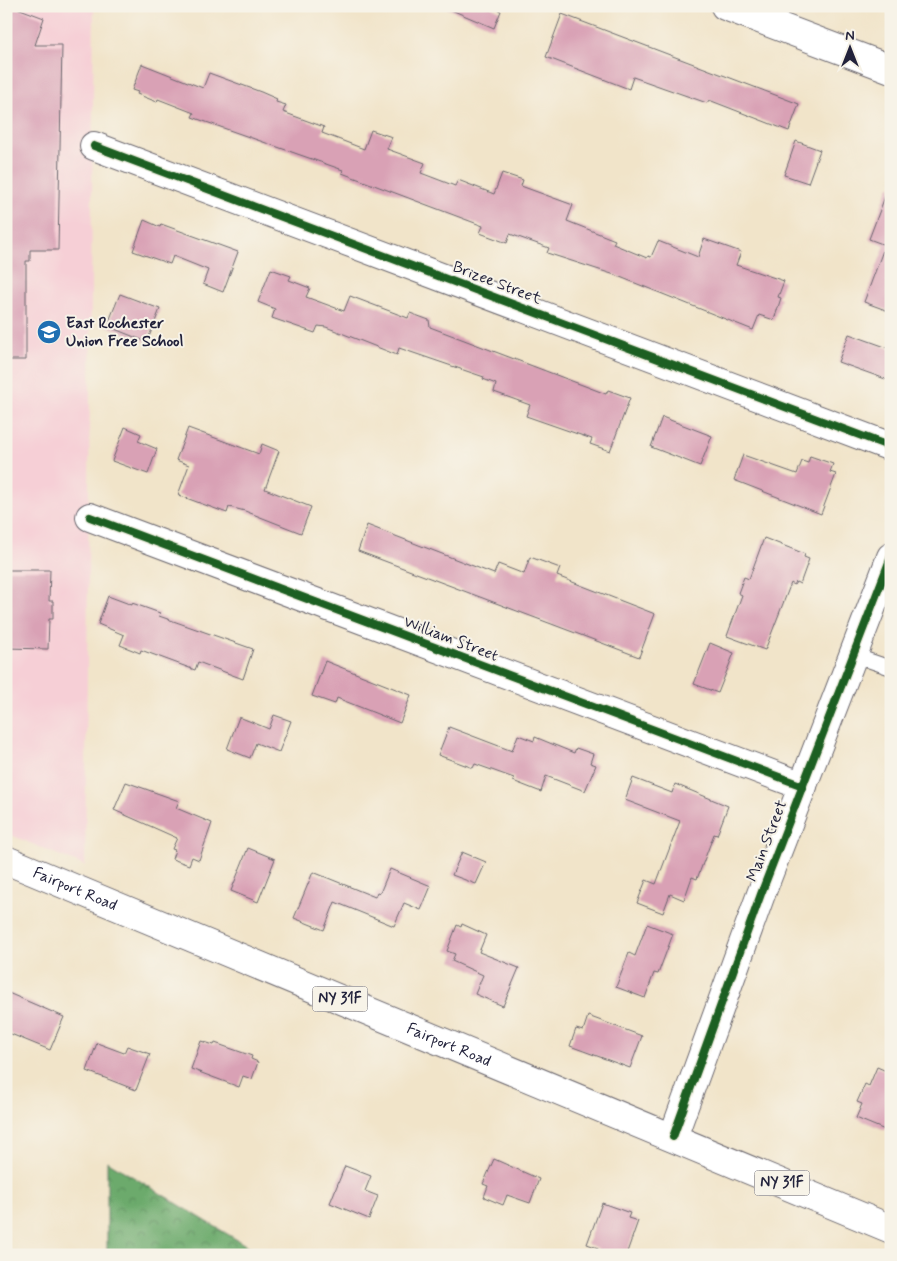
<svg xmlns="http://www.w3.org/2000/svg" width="897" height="1261" font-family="Mynerve,sans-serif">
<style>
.built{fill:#f6cfd6}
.forest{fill:url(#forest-crowns);stroke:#476654}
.building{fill:#d9a1b5}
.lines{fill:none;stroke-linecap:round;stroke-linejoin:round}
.service-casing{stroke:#6a666d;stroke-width:16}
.minor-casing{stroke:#6a666d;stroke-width:30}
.tertiary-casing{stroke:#6a666d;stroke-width:30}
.primary-casing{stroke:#6a666d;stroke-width:30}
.service{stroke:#fff;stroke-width:14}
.minor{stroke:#fff;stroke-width:28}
.tertiary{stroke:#fff;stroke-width:28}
.primary{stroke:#fff;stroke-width:28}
.cycleway-casing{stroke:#f7f3e8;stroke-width:11}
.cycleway{stroke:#1b5e20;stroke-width:8}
.labels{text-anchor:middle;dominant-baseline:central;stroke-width:4;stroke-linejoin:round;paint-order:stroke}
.shield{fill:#f7f3e8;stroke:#62616f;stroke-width:1}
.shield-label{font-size:15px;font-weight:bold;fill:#22223b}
.street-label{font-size:16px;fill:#22223b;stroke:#f7f3e8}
.poi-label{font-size:16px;font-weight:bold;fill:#22223b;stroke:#f7f3e8;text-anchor:start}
</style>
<defs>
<pattern id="forest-crowns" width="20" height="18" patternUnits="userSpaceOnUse" patternTransform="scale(1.25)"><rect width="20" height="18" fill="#6caa6c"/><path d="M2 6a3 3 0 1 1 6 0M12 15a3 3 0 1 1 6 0" fill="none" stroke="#588a5a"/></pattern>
</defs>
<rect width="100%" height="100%" fill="#f7f3e8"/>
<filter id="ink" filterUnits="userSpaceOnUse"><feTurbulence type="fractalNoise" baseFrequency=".02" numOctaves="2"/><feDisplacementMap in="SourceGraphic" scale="10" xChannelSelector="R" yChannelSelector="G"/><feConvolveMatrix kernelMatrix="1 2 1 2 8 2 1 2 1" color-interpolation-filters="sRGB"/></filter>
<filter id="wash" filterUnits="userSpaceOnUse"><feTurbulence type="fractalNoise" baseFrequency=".0096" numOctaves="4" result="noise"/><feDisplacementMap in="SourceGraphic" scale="20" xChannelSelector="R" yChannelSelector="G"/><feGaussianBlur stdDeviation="1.12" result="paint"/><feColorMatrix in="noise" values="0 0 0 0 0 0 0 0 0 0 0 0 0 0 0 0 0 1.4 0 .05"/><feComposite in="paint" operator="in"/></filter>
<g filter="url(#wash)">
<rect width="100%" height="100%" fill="#f1e4c9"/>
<path class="built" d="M 6,6 L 94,6 L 85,866 L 6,833 Z"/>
<path class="forest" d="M 107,1161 L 262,1255 L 107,1255 Z"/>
<g id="blocks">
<path class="building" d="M 6,6 L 12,6 L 44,18 L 35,45 L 62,45 L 58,250 L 30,250 L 30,261 L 26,261 L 26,360 L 6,360 Z
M 442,6 L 489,6 L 501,11 L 494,28 Z
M 562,14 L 799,104 L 789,131 L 709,100 L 707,103 L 633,77 L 629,89 L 546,57 Z
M 142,64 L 203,88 L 209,73 L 261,92 L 277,99 L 276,102 L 286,105 L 283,112 L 324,127 L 322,133 L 364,149 L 371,130 L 392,137 L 387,149 L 425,163 L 421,173 L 455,186 L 458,180 L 494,194 L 502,173 L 523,180 L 521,186 L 573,205 L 567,221 L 615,240 L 613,244 L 647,258 L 648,256 L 651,257 L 658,241 L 698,257 L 704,239 L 741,252 L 736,265 L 784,281 L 778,297 L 781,298 L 774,320 L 759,315 L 753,330 L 615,275 L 547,253 L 549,248 L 510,234 L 507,243 L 480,233 L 483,226 L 342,173 L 343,170 L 192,117 L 194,113 L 158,99 L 157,102 L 137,94 L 138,92 L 132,90 Z
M 796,141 L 820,150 L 808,183 L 784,175 Z
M 889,186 L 891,186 L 891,312 L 864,302 L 885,245 L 869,239 Z
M 144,220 L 160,227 L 161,224 L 238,252 L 223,292 L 203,284 L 208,270 L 173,256 L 170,264 L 133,251 Z
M 271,269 L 291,276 L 289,280 L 310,288 L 306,297 L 344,311 L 350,296 L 408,318 L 410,313 L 429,320 L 430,327 L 606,394 L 608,390 L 630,398 L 610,451 L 590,444 L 592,439 L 526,416 L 530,405 L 494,392 L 496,384 L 483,379 L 484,377 L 399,348 L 397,355 L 326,327 L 318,326 L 315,333 L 272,318 L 275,309 L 258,302 Z
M 120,294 L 160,309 L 147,342 L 107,326 Z
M 849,334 L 891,349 L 891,381 L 838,362 Z
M 662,417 L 712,436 L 700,466 L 651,447 Z
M 125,427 L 141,434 L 138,441 L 157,449 L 148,474 L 112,461 Z
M 188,428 L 259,454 L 262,444 L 279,451 L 265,489 L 311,507 L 301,533 L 245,511 L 229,507 L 227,513 L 178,495 L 189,465 L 176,460 Z
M 743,455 L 797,474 L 802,461 L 808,463 L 810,456 L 833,464 L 830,472 L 836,474 L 821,514 L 734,480 Z
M 367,525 L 494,574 L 498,564 L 524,574 L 530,557 L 560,568 L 557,576 L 655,614 L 639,657 L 358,551 Z
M 764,538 L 805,554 L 804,557 L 809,559 L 800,584 L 796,582 L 794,585 L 791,583 L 765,650 L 727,636 L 742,595 L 738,593 L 744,577 L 749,579 Z
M 6,570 L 50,570 L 49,601 L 53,601 L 53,619 L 49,619 L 48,649 L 6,648 Z
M 108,596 L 132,605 L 132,603 L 160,613 L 159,616 L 253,649 L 243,679 L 198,662 L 195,670 L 141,650 L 140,653 L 120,645 L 124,635 L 98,624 Z
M 710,643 L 734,653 L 718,693 L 694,684 Z
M 325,661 L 411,695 L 400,723 L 337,698 L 335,704 L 312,696 Z
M 274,715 L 291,721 L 279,752 L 256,743 L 250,758 L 227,749 L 239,717 L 269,729 Z
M 449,727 L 512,751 L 518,735 L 534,741 L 535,737 L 574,753 L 576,748 L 593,754 L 590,763 L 596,765 L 585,791 L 546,776 L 541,792 L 513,781 L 514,778 L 475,764 L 473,768 L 438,755 Z
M 633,778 L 672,793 L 675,784 L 728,806 L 717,835 L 714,834 L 697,879 L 692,877 L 684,900 L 670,894 L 663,913 L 637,903 L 646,880 L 656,884 L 680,821 L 625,800 Z
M 126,782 L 179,801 L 176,808 L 212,823 L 199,860 L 192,857 L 189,865 L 172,859 L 175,850 L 172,849 L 177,838 L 114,810 Z
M 248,848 L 275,859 L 258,902 L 231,891 Z
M 462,852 L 486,862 L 476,884 L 452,875 Z
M 390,869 L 431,886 L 421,910 L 404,903 L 394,926 L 335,902 L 324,930 L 294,918 L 313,872 L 375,897 L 377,892 L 380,893 Z
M 462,924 L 486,935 L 479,952 L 519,968 L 503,1006 L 475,994 L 483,975 L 452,961 L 455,954 L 447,951 L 457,925 L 461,927 Z
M 647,924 L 673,934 L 658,974 L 654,973 L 645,998 L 616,987 L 629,953 L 635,956 Z
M 6,992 L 64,1017 L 50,1050 L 6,1032 Z
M 588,1016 L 642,1036 L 630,1068 L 570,1046 L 576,1029 L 583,1031 Z
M 201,1041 L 214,1045 L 215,1043 L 252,1056 L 251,1059 L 258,1062 L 252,1079 L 243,1076 L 239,1087 L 191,1069 Z
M 97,1043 L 124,1053 L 127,1046 L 150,1054 L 136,1090 L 87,1071 Z
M 877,1067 L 891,1073 L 891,1117 L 885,1130 L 856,1118 L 862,1104 L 857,1102 L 865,1084 L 869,1086 Z
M 494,1159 L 539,1179 L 530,1203 L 507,1195 L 503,1205 L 484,1197 L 488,1186 L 483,1184 Z
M 345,1166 L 371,1176 L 365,1191 L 378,1196 L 369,1219 L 330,1203 Z
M 602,1203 L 630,1213 L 628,1218 L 638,1221 L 626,1255 L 595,1255 L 598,1248 L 587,1244 Z"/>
</g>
</g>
<g filter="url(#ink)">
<use href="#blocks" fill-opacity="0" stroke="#6a666d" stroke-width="1"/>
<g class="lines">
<g class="service-casing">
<path id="service" d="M 853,655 L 891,668"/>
</g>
<g class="minor-casing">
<path id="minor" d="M 725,6 L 891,69
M 94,146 L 891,447
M 90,517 L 803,786"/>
</g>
<g class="tertiary-casing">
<path id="tertiary" d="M 673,1137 L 761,894 L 891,557"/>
</g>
<g class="primary-casing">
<g id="primary">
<path id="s1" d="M 6,860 L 891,1229"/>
</g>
</g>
<use href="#service" class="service"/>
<use href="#minor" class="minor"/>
<use href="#tertiary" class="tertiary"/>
<use href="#primary" class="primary"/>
<g class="cycleway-casing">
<path id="cycleway" d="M 94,146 L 891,447
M 90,517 L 803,786
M 673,1137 L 761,894 L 891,557"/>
</g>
<use href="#cycleway" class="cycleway"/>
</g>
</g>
<defs>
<g id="school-disc" transform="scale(1.25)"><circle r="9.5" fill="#1f6fb2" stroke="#f7f3e8"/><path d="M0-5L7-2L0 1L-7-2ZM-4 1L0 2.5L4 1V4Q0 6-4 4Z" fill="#fff"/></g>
</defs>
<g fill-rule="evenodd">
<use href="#school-disc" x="49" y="332"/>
</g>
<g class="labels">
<g class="shield">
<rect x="312.5" y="986.5" width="55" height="25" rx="4"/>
<rect x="754.5" y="1170.5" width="55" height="25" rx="4"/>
</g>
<g class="shield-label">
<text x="340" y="999">NY 31F</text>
<text x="782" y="1183">NY 31F</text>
</g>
<g class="street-label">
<text transform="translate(497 283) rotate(21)">Brizee Street</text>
<text transform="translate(451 639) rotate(21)">William Street</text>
<text transform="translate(767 841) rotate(-69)">Main Street</text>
<text stroke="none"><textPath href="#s1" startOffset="75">Fairport Road</textPath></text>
<text stroke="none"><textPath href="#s1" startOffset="480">Fairport Road</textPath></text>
</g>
<g class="poi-label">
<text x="66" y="323">East Rochester<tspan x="66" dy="18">Union Free School</tspan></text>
</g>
</g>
<rect width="897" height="1261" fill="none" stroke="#f7f3e8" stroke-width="25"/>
<g transform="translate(850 48)" stroke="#f7f3e8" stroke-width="4" paint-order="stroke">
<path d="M0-4L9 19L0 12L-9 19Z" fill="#22223b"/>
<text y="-8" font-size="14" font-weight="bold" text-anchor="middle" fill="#22223b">N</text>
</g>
</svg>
